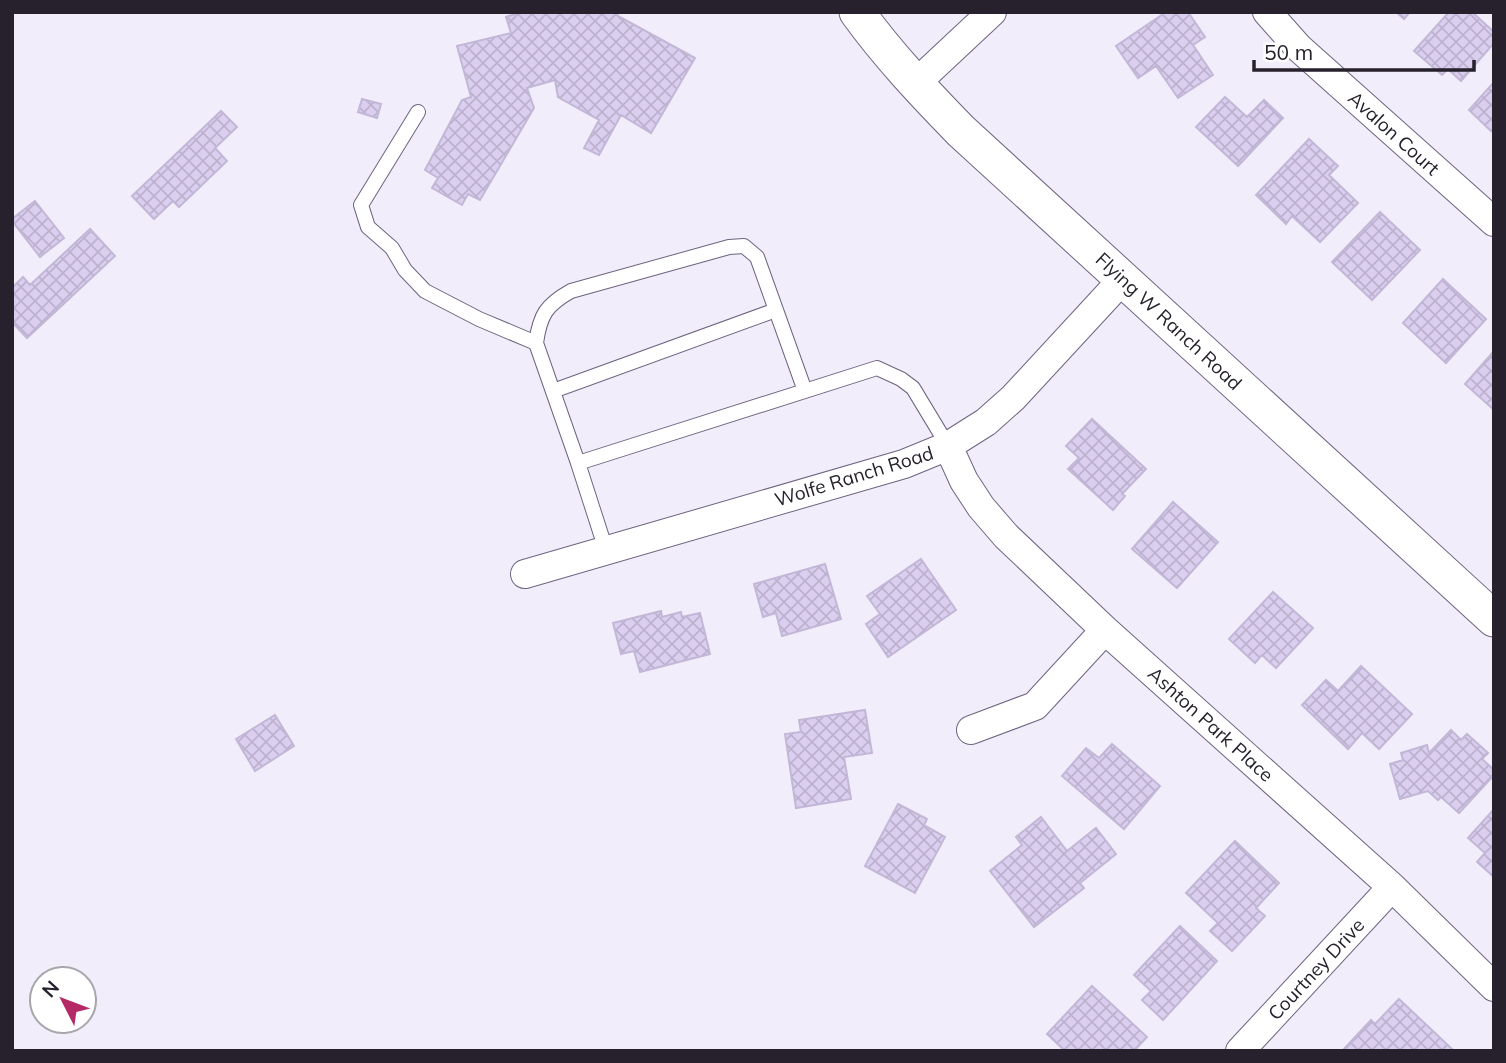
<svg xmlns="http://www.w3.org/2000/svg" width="1506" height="1063" font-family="Mulish,sans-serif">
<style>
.building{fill:url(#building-cross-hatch);stroke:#c3b7d7;stroke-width:2}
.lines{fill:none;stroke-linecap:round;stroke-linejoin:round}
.service-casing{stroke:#6e6480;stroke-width:16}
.minor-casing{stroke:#6e6480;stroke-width:30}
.tertiary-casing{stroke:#6e6480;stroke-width:37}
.service{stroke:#fff;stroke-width:14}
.minor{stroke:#fff;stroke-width:28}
.tertiary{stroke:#fff;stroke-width:35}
.labels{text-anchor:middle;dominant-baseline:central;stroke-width:5;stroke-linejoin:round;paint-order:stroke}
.street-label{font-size:19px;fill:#26212d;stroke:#fff}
</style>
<defs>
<pattern id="building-cross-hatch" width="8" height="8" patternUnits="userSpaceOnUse" patternTransform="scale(1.75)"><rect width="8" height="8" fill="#dbcff0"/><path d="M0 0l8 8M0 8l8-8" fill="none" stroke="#bcb1ce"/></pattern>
</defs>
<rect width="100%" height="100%" fill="#f1edfa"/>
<path class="building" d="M 521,12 L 616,12 L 618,16 L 695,58 L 651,133 L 621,115 L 599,155 L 584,148 L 599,120 L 558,97 L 555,80 L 527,88 L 534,108 L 480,200 L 468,194 L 462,205 L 432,188 L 438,178 L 425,170 L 462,100 L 471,97 L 457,46 L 511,33 L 506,17 Z
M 1166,12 L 1188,12 L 1205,37 L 1193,45 L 1213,75 L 1178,98 L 1156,66 L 1138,78 L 1116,46 Z
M 1396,12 L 1410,12 L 1404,19 Z
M 1449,12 L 1472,12 L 1494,32 L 1494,43 L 1461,81 L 1448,69 L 1442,75 L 1414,51 Z
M 1494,82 L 1494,128 L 1491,131 L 1469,110 Z
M 1225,97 L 1247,117 L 1264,100 L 1283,118 L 1238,166 L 1196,127 Z
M 362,99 L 381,104 L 377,118 L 358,112 Z
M 221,111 L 237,127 L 215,148 L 227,161 L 179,207 L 173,201 L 154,219 L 132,196 Z
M 1309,139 L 1338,166 L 1329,175 L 1358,203 L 1320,242 L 1292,216 L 1286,224 L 1256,195 Z
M 35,201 L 64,238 L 40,257 L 12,221 L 12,219 Z
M 1380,212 L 1420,250 L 1372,300 L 1332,262 Z
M 90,229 L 115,256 L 27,338 L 12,322 L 12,288 L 23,277 L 30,285 Z
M 1443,279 L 1486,319 L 1446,363 L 1403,323 Z
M 1494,351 L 1494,410 L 1465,384 Z
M 1092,419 L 1146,469 L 1122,494 L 1125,496 L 1113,510 L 1068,469 L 1079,458 L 1066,446 Z
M 1173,502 L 1218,542 L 1177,588 L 1132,549 Z
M 921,559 L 956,610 L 888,657 L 866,624 L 880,614 L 867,596 Z
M 825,564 L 841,619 L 782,636 L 776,613 L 763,617 L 754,584 Z
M 1273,592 L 1313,628 L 1276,668 L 1262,655 L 1255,663 L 1229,639 Z
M 661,611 L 662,617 L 681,612 L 682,617 L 700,613 L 710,654 L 640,672 L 634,651 L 621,654 L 613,623 Z
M 1361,666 L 1412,714 L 1379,749 L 1362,733 L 1348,749 L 1302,705 L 1326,680 L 1338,691 Z
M 865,710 L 872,753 L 844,757 L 851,799 L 796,808 L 785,734 L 801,732 L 799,720 Z
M 275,715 L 294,746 L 255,771 L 236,739 Z
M 1451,730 L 1461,740 L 1467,734 L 1488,753 L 1482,759 L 1494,770 L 1494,775 L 1459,813 L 1441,797 L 1438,800 L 1428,791 L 1400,799 L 1390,764 L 1403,760 L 1401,753 L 1427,745 L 1429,753 Z
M 1112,744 L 1160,786 L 1124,829 L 1062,776 L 1086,748 L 1099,758 Z
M 898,804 L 927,819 L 924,825 L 945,837 L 915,893 L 865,866 Z
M 1494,809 L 1494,877 L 1477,862 L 1485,853 L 1468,838 Z
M 1041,817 L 1067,851 L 1096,828 L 1116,854 L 1080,883 L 1084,888 L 1034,927 L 990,871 L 1022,845 L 1016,837 Z
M 1235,841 L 1279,883 L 1256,908 L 1265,916 L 1232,951 L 1210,931 L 1218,923 L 1186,893 Z
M 1180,926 L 1217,961 L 1163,1020 L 1142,1000 L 1151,991 L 1134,975 Z
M 1092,986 L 1147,1037 L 1134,1051 L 1065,1051 L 1047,1034 Z
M 1399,999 L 1452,1049 L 1450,1051 L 1342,1051 L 1371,1020 L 1375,1024 Z"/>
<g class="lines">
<g class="service-casing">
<path id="service" d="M 418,112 L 361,205 L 368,227 L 392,248 L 405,270 L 425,291 L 479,319 L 536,343 L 578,463 L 877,368 L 901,379 L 913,388 L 948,446
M 536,343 C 540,315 546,305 571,291 L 729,247 L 744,246 L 757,257 L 805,391
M 553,391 L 776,310
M 578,463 L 606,550"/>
</g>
<g class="minor-casing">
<path id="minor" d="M 1267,12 L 1299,48 L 1494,222
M 915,84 L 992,12
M 948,446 L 964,481 L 981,507 L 1006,536 L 1105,630 L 1392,887 L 1494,987
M 525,574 L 904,464 L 948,446 L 986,422 L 1013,398 L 1123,279
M 971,730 L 1035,706 L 1105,630
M 1240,1051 L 1392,887"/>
</g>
<g class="tertiary-casing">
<path id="tertiary" d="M 857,12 C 888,55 924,93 961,131 L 1494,619"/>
</g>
<use href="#service" class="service"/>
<use href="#minor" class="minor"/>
<use href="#tertiary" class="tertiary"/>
</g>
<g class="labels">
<g class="street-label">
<text transform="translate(1394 133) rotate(42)">Avalon Court</text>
<text transform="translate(1169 321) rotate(43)">Flying W Ranch Road</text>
<text transform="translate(854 476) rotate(-17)">Wolfe Ranch Road</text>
<text transform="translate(1211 724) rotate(42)">Ashton Park Place</text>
<text transform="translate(1316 969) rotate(-47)">Courtney Drive</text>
</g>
</g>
<rect width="1506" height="1063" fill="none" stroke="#26212d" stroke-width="28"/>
<g transform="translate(63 1000) rotate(312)"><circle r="33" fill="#ffffff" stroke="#a8a6ab" stroke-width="2"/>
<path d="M0-5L12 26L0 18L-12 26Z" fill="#b42a66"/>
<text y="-10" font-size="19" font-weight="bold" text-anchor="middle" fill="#26212d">N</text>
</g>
<path d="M1254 60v10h220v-10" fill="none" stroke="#26212d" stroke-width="3.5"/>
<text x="1264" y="60" font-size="21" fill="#26212d" stroke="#ffffff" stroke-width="5" paint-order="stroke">50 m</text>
</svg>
